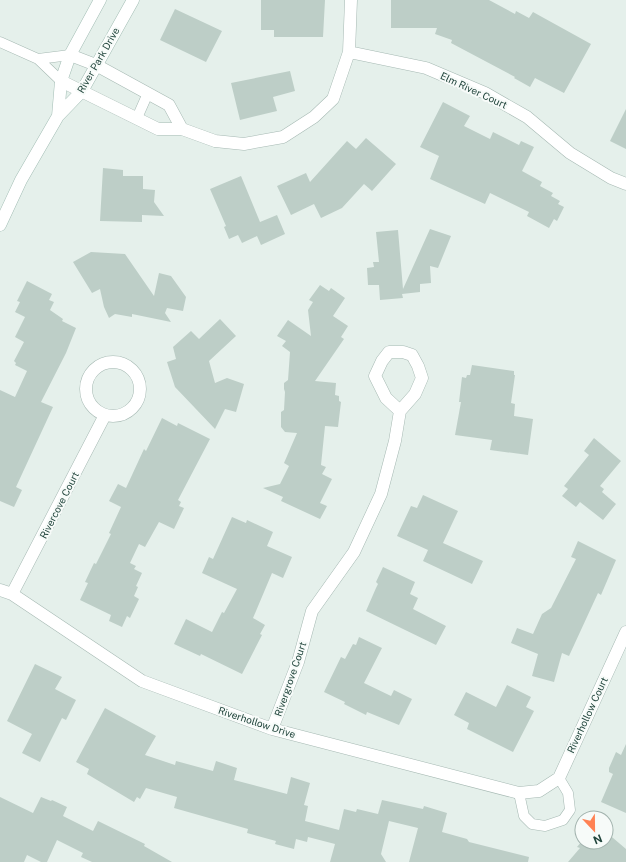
<svg xmlns="http://www.w3.org/2000/svg" width="626" height="862" font-family="'Public Sans',sans-serif">
<style>
.building{fill:#bdcec7}
.lines{fill:none;stroke-linecap:round;stroke-linejoin:round}
.lane-casing{stroke:#a6b9b3;stroke-width:11}
.street-casing{stroke:#a6b9b3;stroke-width:13}
.secondary-casing{stroke:#a2bdb4;stroke-width:13}
.lane{stroke:#fff;stroke-width:10}
.street{stroke:#fff;stroke-width:12}
.secondary{stroke:#fff;stroke-width:12}
.labels{text-anchor:middle;dominant-baseline:central;stroke-width:4;stroke-linejoin:round;paint-order:stroke}
.street-label{font-size:10px;fill:#21453c;stroke:#f7fbf9}
</style>
<rect width="100%" height="100%" fill="#e5f0eb"/>
<path class="building" d="M 261,0 L 325,0 L 323,37 L 274,37 L 274,30 L 261,30 Z
M 391,0 L 489,0 L 515,14 L 516,11 L 529,18 L 533,12 L 591,44 L 564,93 L 535,78 L 530,87 L 514,78 L 515,77 L 451,43 L 452,40 L 435,34 L 437,28 L 391,28 Z
M 175,9 L 222,31 L 206,62 L 160,40 Z
M 290,71 L 295,91 L 273,97 L 277,111 L 240,120 L 231,83 Z
M 443,102 L 470,116 L 464,126 L 490,139 L 493,132 L 519,145 L 521,141 L 534,147 L 522,171 L 542,182 L 540,186 L 553,193 L 551,196 L 560,201 L 558,204 L 564,207 L 557,221 L 554,219 L 549,228 L 527,216 L 529,212 L 490,193 L 485,204 L 430,179 L 439,156 L 420,147 Z
M 626,109 L 626,149 L 610,141 Z
M 366,138 L 396,164 L 372,191 L 364,184 L 342,208 L 321,218 L 314,204 L 291,215 L 277,186 L 306,173 L 310,182 L 347,141 L 356,149 Z
M 103,168 L 123,170 L 123,176 L 143,176 L 143,189 L 155,190 L 154,202 L 164,216 L 142,215 L 142,222 L 100,221 Z
M 241,176 L 260,222 L 277,215 L 285,234 L 261,245 L 257,236 L 242,243 L 238,235 L 229,239 L 224,227 L 226,226 L 210,189 Z
M 430,229 L 451,236 L 438,268 L 430,266 L 431,283 L 420,284 L 420,292 L 402,294 L 403,298 L 380,300 L 379,285 L 368,285 L 367,268 L 374,267 L 373,262 L 379,262 L 376,232 L 398,230 L 403,289 Z
M 91,252 L 125,254 L 154,296 L 159,273 L 171,276 L 186,297 L 183,311 L 167,308 L 165,313 L 171,322 L 132,314 L 132,317 L 115,314 L 109,318 L 104,307 L 100,289 L 92,293 L 73,262 Z
M 27,281 L 52,294 L 49,300 L 54,302 L 50,310 L 63,319 L 62,321 L 76,328 L 66,353 L 41,402 L 53,407 L 16,487 L 22,490 L 14,507 L 0,501 L 0,390 L 15,397 L 27,371 L 15,365 L 16,363 L 14,361 L 24,342 L 15,337 L 25,317 L 15,312 L 20,302 L 17,301 Z
M 320,285 L 329,291 L 331,288 L 345,298 L 333,316 L 348,326 L 341,337 L 344,339 L 315,381 L 336,383 L 335,395 L 339,396 L 339,401 L 341,402 L 338,427 L 325,426 L 321,465 L 326,467 L 322,474 L 332,479 L 320,503 L 327,506 L 320,519 L 281,501 L 283,497 L 263,488 L 280,484 L 289,466 L 284,463 L 297,433 L 285,432 L 281,427 L 281,412 L 284,410 L 285,392 L 284,389 L 284,383 L 288,380 L 290,352 L 282,346 L 286,341 L 277,336 L 288,320 L 311,336 L 308,310 L 313,302 L 309,300 Z
M 220,319 L 236,336 L 209,361 L 215,383 L 227,378 L 244,384 L 236,412 L 225,409 L 215,429 L 175,387 L 167,362 L 176,359 L 173,347 L 191,331 L 199,339 Z
M 472,365 L 514,371 L 514,375 L 515,375 L 511,403 L 515,404 L 514,416 L 533,419 L 528,455 L 490,450 L 492,440 L 455,435 L 461,402 L 459,402 L 462,377 L 466,378 L 467,375 L 470,375 Z
M 162,418 L 177,426 L 178,423 L 210,439 L 178,500 L 181,502 L 179,506 L 184,508 L 174,529 L 159,522 L 145,547 L 139,544 L 130,563 L 136,566 L 134,569 L 142,573 L 136,586 L 138,587 L 134,596 L 139,599 L 130,618 L 127,616 L 122,627 L 109,621 L 111,615 L 80,600 L 88,583 L 85,582 L 94,563 L 96,564 L 111,534 L 109,533 L 121,507 L 109,501 L 118,484 L 126,488 L 144,449 L 146,451 Z
M 594,438 L 621,461 L 600,486 L 604,489 L 602,492 L 616,504 L 603,520 L 580,502 L 576,507 L 562,496 L 568,489 L 564,486 L 589,455 L 584,451 Z
M 423,495 L 458,511 L 443,543 L 483,561 L 472,584 L 423,561 L 428,550 L 397,536 L 411,506 L 417,508 Z
M 232,517 L 246,523 L 247,520 L 273,532 L 267,546 L 292,557 L 283,578 L 272,573 L 253,618 L 265,625 L 260,634 L 262,635 L 242,674 L 201,654 L 200,656 L 174,644 L 186,619 L 212,632 L 222,612 L 224,613 L 237,589 L 202,573 L 209,557 L 213,559 Z
M 578,541 L 616,560 L 601,595 L 598,593 L 569,656 L 562,653 L 554,682 L 532,676 L 538,654 L 511,643 L 517,628 L 533,634 L 542,614 L 551,608 L 576,559 L 571,557 Z
M 383,567 L 415,582 L 410,594 L 418,598 L 413,609 L 446,626 L 436,645 L 366,611 L 376,588 L 378,584 L 376,582 Z
M 359,637 L 382,648 L 364,683 L 391,696 L 394,690 L 412,699 L 399,725 L 367,712 L 366,715 L 344,704 L 345,702 L 324,692 L 341,657 L 345,659 L 353,644 L 356,645 Z
M 35,664 L 62,677 L 55,689 L 76,700 L 66,720 L 62,718 L 40,762 L 22,753 L 32,734 L 7,721 Z
M 507,685 L 531,697 L 526,707 L 534,711 L 513,752 L 467,729 L 469,723 L 454,715 L 466,692 L 496,707 Z
M 105,708 L 156,736 L 145,755 L 175,765 L 176,761 L 213,771 L 216,761 L 237,768 L 234,780 L 287,794 L 291,777 L 310,783 L 304,805 L 308,806 L 305,821 L 339,830 L 344,809 L 356,812 L 357,809 L 378,814 L 382,800 L 423,809 L 424,806 L 447,813 L 442,832 L 467,839 L 469,842 L 529,857 L 528,862 L 409,862 L 418,828 L 389,821 L 381,854 L 386,862 L 330,862 L 335,844 L 308,837 L 307,842 L 296,839 L 294,849 L 275,844 L 276,841 L 247,833 L 248,829 L 174,808 L 177,797 L 146,788 L 140,799 L 137,797 L 134,802 L 87,774 L 89,769 L 76,762 Z
M 626,744 L 626,813 L 601,802 L 613,774 L 609,772 L 609,768 L 616,752 L 621,755 Z
M 0,797 L 33,813 L 41,797 L 51,801 L 52,800 L 67,807 L 63,816 L 93,831 L 98,821 L 145,844 L 144,846 L 172,862 L 92,862 L 81,857 L 83,853 L 57,840 L 47,862 L 41,862 L 27,855 L 24,862 L 0,862 Z
M 606,832 L 626,849 L 626,862 L 568,862 L 580,848 L 577,847 L 582,841 L 606,842 Z"/>
<g class="lines">
<g class="lane-casing">
<path id="lane" d="M 0,42 L 38,59 L 61,81
M 38,59 L 70,55
M 137,118 L 148,93
M 519,793 L 524,816 L 532,824 L 545,826 L 563,820 L 570,810 L 568,793 L 559,778"/>
</g>
<g class="street-casing">
<path id="street" d="M 349,52 L 426,68 L 485,93 L 527,117 L 570,153 L 611,178 L 626,184
M 70,55 L 96,65 L 169,105 L 182,129
M 61,81 L 158,129 L 182,129 L 215,141 L 244,144 L 283,137 L 314,117 L 333,99 L 349,52 L 351,0
M86 389a27 27 0 1 1 54 0a27 27 0 1 1-54 0Z
M 0,590 L 12,594 L 142,681 L 272,729 L 519,793 L 539,791 L 559,778 L 626,632
M 12,594 L 105,415
M 272,729 L 298,662 L 312,611 L 354,552 L 381,494 L 395,441 L 400,411 L 415,394 L 422,378 L 418,366 L 412,355 L 403,352 L 389,352 L 382,361 L 375,376 L 386,398 L 400,411"/>
</g>
<g class="secondary-casing">
<path id="secondary" d="M 58,116 L 61,81 L 70,55 L 100,0
M 0,225 L 21,180 L 58,116 L 82,91 L 133,0"/>
</g>
<use href="#lane" class="lane"/>
<use href="#street" class="street"/>
<use href="#secondary" class="secondary"/>
</g>
<g class="labels">
<g class="street-label">
<text transform="translate(98 60) rotate(-60)">River Park Drive</text>
<text transform="translate(474 90) rotate(25)">Elm River Court</text>
<text transform="translate(59 505) rotate(-63)">Rivercove Court</text>
<text transform="translate(290 679) rotate(-71)">Rivergrove Court</text>
<text transform="translate(587 715) rotate(-65)">Riverhollow Court</text>
<text transform="translate(257 722) rotate(18)">Riverhollow Drive</text>
</g>
</g>
<g transform="translate(594 830) rotate(158)"><circle r="19" fill="#f7fbf9" stroke="#a1b2ad"/>
<path d="M0-3L7 15L0 10L-7 15Z" fill="#ff8254"/>
<text y="-6" font-size="11" font-weight="bold" text-anchor="middle" fill="#21453c">N</text>
</g>
</svg>
